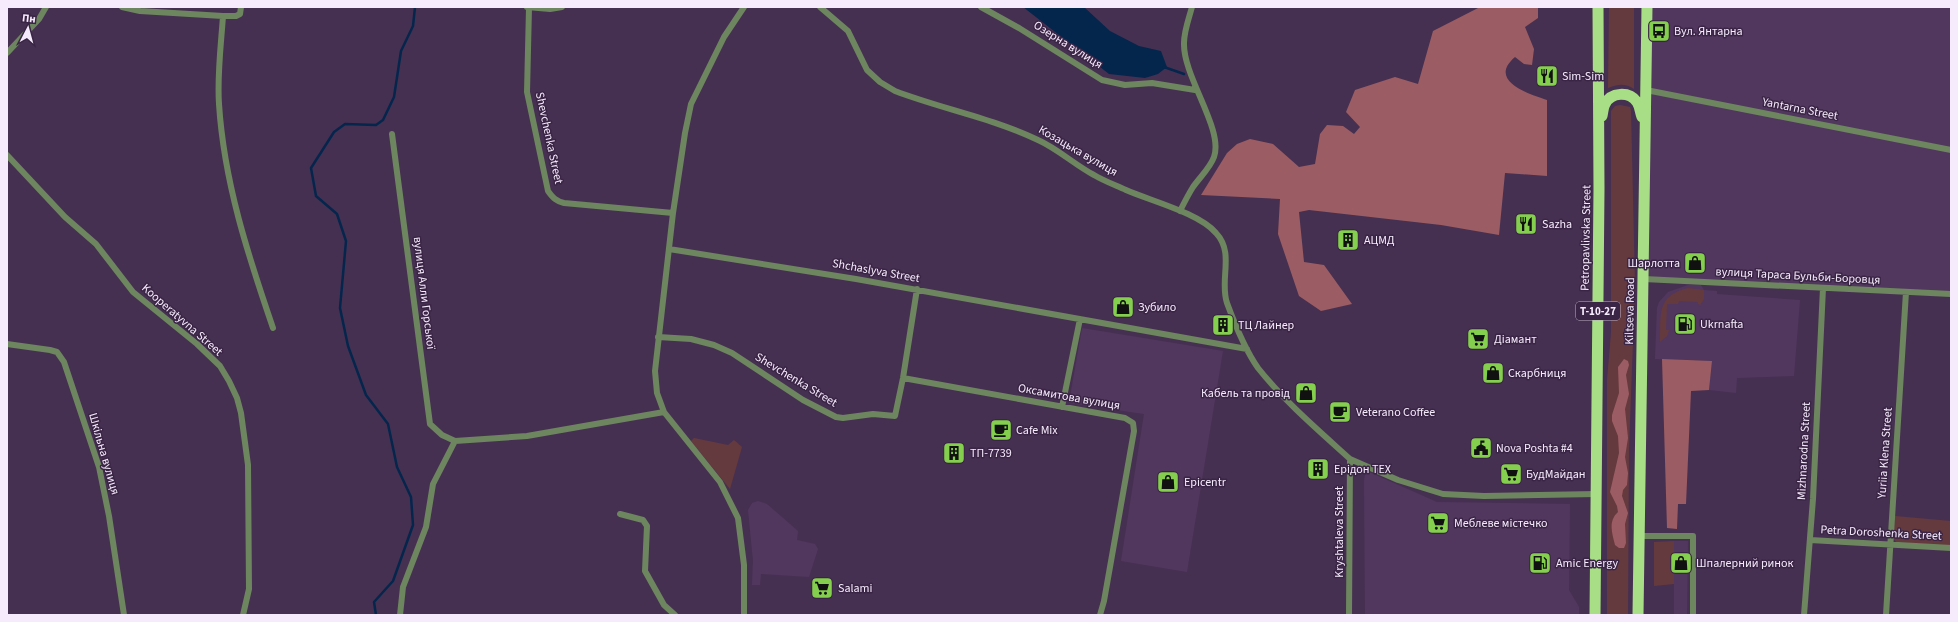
<svg xmlns="http://www.w3.org/2000/svg" width="1958" height="622" font-family="'Source Sans 3',sans-serif">
<style>
.built{fill:#51375e}
.green{fill:#653a3e}
.forest{fill:#9b5d63}
.water{fill:#04264d}
.lines{fill:none;stroke-linecap:round;stroke-linejoin:round}
.stream{stroke:#04264d;stroke-width:2.5}
.minor{stroke:#6d865f;stroke-width:6}
.trunk{stroke:#a8df86;stroke-width:11}
.labels{text-anchor:middle;dominant-baseline:central;stroke-width:3;stroke-linejoin:round;paint-order:stroke}
.shield{fill:#3b2546;stroke:#beb0c5;stroke-width:1}
.shield-label{font-size:11px;font-weight:bold;fill:#f6ebfc}
.poi-label{font-size:12px;fill:#f6ebfc;stroke:#3b2546;text-anchor:start}
.street-label{font-size:12px;fill:#f6ebfc;stroke:#3b2546}
</style>
<rect width="100%" height="100%" fill="#463051"/>
<path class="built" d="M 1647,7 L 1951,7 L 1951,294 L 1644,279 Z
M 1688,285 L 1701,285 L 1704,290 L 1717,291 L 1717,294 L 1800,300 L 1794,376 L 1737,378 L 1736,393 L 1709,390 L 1712,361 L 1655,359 L 1657,308 L 1659,302 L 1668,292 Z
M 1082,328 L 1223,351 L 1187,572 L 1121,561 L 1144,414 L 1069,403 Z
M 1369,472 L 1437,502 L 1570,504 L 1569,590 L 1579,607 L 1579,615 L 1365,615 L 1364,481 L 1365,475 Z
M 758,501 L 767,504 L 798,531 L 797,540 L 815,544 L 818,549 L 809,577 L 761,574 L 760,585 L 752,585 L 753,561 L 748,510 L 752,503 Z
M 1674,541 L 1688,541 L 1687,615 L 1674,615 Z"/>
<path class="green" d="M 1609,7 L 1634,7 L 1634,89 C 1626,83 1617,84 1608,88 Z
M 1620,105 L 1630,107 L 1631,111 L 1635,286 L 1629,449 L 1628,615 L 1607,615 L 1607,380 L 1611,333 L 1611,111 L 1615,106 Z
M 1688,288 L 1704,290 L 1704,299 L 1700,305 L 1698,304 L 1698,302 L 1679,301 L 1678,304 L 1667,304 L 1666,330 L 1669,330 L 1667,336 L 1660,342 C 1661,314 1656,296 1688,288 Z
M 694,438 L 728,445 L 734,440 L 742,447 L 730,489 L 691,441 Z
M 1895,516 L 1951,521 L 1951,546 L 1896,542 L 1893,538 Z
M 1674,541 L 1674,584 L 1654,586 L 1654,542 Z"/>
<path class="forest" d="M 1480,7 L 1538,7 L 1538,18 L 1525,27 L 1534,49 L 1532,65 L 1524,64 L 1515,57 C 1487,81 1529,94 1547,100 L 1547,176 L 1505,173 L 1499,235 L 1441,225 L 1309,210 L 1299,212 L 1304,262 L 1324,265 L 1352,304 L 1321,311 L 1299,296 L 1278,234 L 1280,199 L 1201,195 L 1227,153 L 1237,144 L 1250,139 L 1273,144 L 1299,167 L 1315,164 L 1320,134 L 1327,125 L 1343,126 L 1354,134 L 1360,127 L 1346,112 L 1355,90 L 1395,77 L 1418,84 L 1433,31 Z
M 1624,359 L 1628,361 L 1629,365 L 1626,375 L 1629,394 L 1625,409 L 1628,438 L 1625,457 L 1628,473 L 1627,485 L 1623,490 L 1622,496 L 1628,513 L 1625,524 L 1626,543 L 1624,548 L 1619,548 L 1615,545 C 1612,533 1608,521 1618,512 L 1617,506 L 1610,492 L 1619,453 L 1618,436 L 1612,421 L 1612,415 L 1619,393 L 1618,367 Z
M 1662,359 L 1712,361 L 1709,390 L 1691,391 L 1686,504 L 1678,504 L 1677,529 L 1667,528 Z"/>
<path class="water" d="M 1023,7 L 1084,7 L 1110,31 L 1139,46 L 1161,51 L 1167,67 L 1158,74 L 1145,78 L 1109,74 Z"/>
<g class="lines">
<path class="stream" d="M 1164,67 L 1184,74
M 376,615 L 374,602 L 393,581 L 413,525 L 411,497 L 397,467 L 388,424 L 366,395 L 348,346 L 340,308 L 346,241 L 337,214 L 316,196 L 311,168 L 334,132 L 345,124 L 376,125 L 383,120 L 394,97 L 401,51 L 413,26 L 415,7"/>
<path class="minor" d="M 122,7 L 140,11 L 223,16 C 221,45 217,75 219,104 C 224,182 248,255 273,328
M 527,7 L 550,9 L 562,7
M 744,7 L 724,37 L 691,104 L 685,133 L 673,213 L 655,371 L 657,393 L 664,412 L 720,482 L 738,518 L 744,565 L 744,615
M 820,7 L 848,31 L 867,70 L 880,82 L 895,91 C 942,109 992,118 1038,140 C 1058,149 1075,165 1094,175 C 1104,181 1115,185 1126,190 C 1151,201 1199,213 1216,233 C 1235,253 1219,280 1227,303 C 1234,322 1246,351 1258,368 C 1285,402 1318,430 1350,459 L 1349,615
M 981,7 L 1019,28 L 1102,80 L 1125,85 L 1152,83 L 1195,90
M 529,8 L 527,92 L 548,191 C 553,198 556,201 564,203 L 673,213
M 223,16 L 236,16 L 240,14 L 241,7
M 7,53 L 39,19 L 46,7
M 1646,90 L 1951,150
M 392,134 L 430,424 L 442,435 L 455,441 L 527,436 L 664,412
M 7,155 L 65,217 L 96,244 L 133,292 L 197,344 L 220,366 L 229,381 L 237,398 L 241,413 L 248,465 L 249,589 L 243,615
M 1180,211 C 1184,203 1188,195 1193,187 C 1200,177 1210,168 1214,157 C 1224,129 1183,77 1184,43 C 1184,31 1189,18 1192,7
M 669,249 L 856,279 L 1247,349
M 1644,279 L 1951,294
M 658,337 L 691,339 L 714,345 L 732,353 L 803,400 L 836,417 L 843,418 L 873,414 L 895,416 L 903,378 L 917,289
M 7,344 L 50,350 L 57,352 L 64,362 L 99,467 L 109,516 L 124,615
M 903,378 L 1125,418 L 1133,423 L 1134,431 L 1104,601 L 1100,615
M 1062,407 L 1080,319
M 1350,459 L 1398,480 L 1443,494 L 1484,496 L 1597,494
M 620,514 L 643,520 L 647,526 L 645,571 L 664,605 L 675,615
M 1638,536 L 1693,536 L 1693,615
M 1810,540 L 1951,548
M 400,615 L 403,587 L 426,527 L 433,484 L 455,441
M 1804,615 L 1813,499 L 1823,288
M 1886,615 L 1906,292"/>
<path class="trunk" d="M 1602,116 C 1603,112 1603,107 1605,104 C 1611,92 1629,91 1637,102 C 1640,106 1640,112 1642,117
M 1595,615 L 1599,189 L 1598,7
M 1638,615 L 1647,7"/>
</g>
<defs>
<g id="bus-square" transform="scale(1.15)"><rect x="-9" y="-9" width="18" height="18" rx="4" fill="#84cf4d" stroke="#3b2546"/><path d="M-5-6H5V4H4V6H2V4H-2V6H-4V4H-5ZM-3.5-4V0h7V-4ZM-3.5 1.2v1.5H-2V1.2ZM2 1.2v1.5H3.5V1.2Z" fill="#111"/></g>
<g id="restaurant-square" transform="scale(1.15)"><rect x="-9" y="-9" width="18" height="18" rx="4" fill="#84cf4d" stroke="#3b2546"/><path d="M-5-6h1v4h1v-4h1v4h1v-4h1v5L-1.5 .5V6h-2V.5L-5-1ZM5-6V6H3V1.5H1.5Q1.5-4 5-6Z" fill="#111"/></g>
<g id="building-square" transform="scale(1.15)"><rect x="-9" y="-9" width="18" height="18" rx="4" fill="#84cf4d" stroke="#3b2546"/><path d="M-4-6H4V6H1V3H-1V6H-4ZM-2.5-4.3h1.7v1.8h-1.7ZM.8-4.3h1.7v1.8H.8ZM-2.5-1h1.7V.8h-1.7ZM.8-1h1.7V.8H.8Z" fill="#111"/></g>
<g id="shop-square" transform="scale(1.15)"><rect x="-9" y="-9" width="18" height="18" rx="4" fill="#84cf4d" stroke="#3b2546"/><path d="M-5-2.5h2.3a2.7 3.5 0 0 1 5.4 0H5L5.5 6h-11ZM-1.5-2.5h3a1.5 2.3 0 0 0-3 0Z" fill="#111"/></g>
<g id="fuel-square" transform="scale(1.15)"><rect x="-9" y="-9" width="18" height="18" rx="4" fill="#84cf4d" stroke="#3b2546"/><path d="M-5.5-6h7V0h2V4h1.3V-2.5L3-4.5l.8-.8L6-3V5H2.5V1h-1V6h-7ZM-4.2-4.7v3.2H.2V-4.7Z" fill="#111"/></g>
<g id="supermarket-square" transform="scale(1.15)"><rect x="-9" y="-9" width="18" height="18" rx="4" fill="#84cf4d" stroke="#3b2546"/><path d="M-6-5.5h2.5l.6 2H6L4.5 2H-2.5L-4.4-4H-6ZM-1.5 3.2a1.3 1.3 0 1 0 .1 0ZM3 3.2a1.3 1.3 0 1 0 .1 0Z" fill="#111"/></g>
<g id="cafe-square" transform="scale(1.15)"><rect x="-9" y="-9" width="18" height="18" rx="4" fill="#84cf4d" stroke="#3b2546"/><path d="M-5.5-4.5H6V0H3Q3 3.5 0 3.5H-2.5Q-5.5 3.5-5.5 0ZM3-3.2v2h1.7v-2ZM-6 4.5H4V6H-6Z" fill="#111"/></g>
<g id="civic-square" transform="scale(1.15)"><rect x="-9" y="-9" width="18" height="18" rx="4" fill="#84cf4d" stroke="#3b2546"/><path d="M-.6-6.5H3V-4.5H.6V-3L4-1V1h2V6H-6V1h2V-1L-.6-3ZM-1.2 2.5V6h2.4V2.5Z" fill="#111"/></g>
</defs>
<g fill-rule="evenodd">
<use href="#bus-square" x="1659" y="31"/>
<use href="#restaurant-square" x="1547" y="76"/>
<use href="#restaurant-square" x="1526" y="224"/>
<use href="#building-square" x="1348" y="240"/>
<use href="#shop-square" x="1695" y="263"/>
<use href="#shop-square" x="1123" y="307"/>
<use href="#fuel-square" x="1685" y="324"/>
<use href="#building-square" x="1223" y="325"/>
<use href="#supermarket-square" x="1478" y="339"/>
<use href="#shop-square" x="1493" y="373"/>
<use href="#shop-square" x="1306" y="393"/>
<use href="#cafe-square" x="1340" y="412"/>
<use href="#cafe-square" x="1001" y="430"/>
<use href="#civic-square" x="1481" y="448"/>
<use href="#building-square" x="954" y="453"/>
<use href="#building-square" x="1318" y="469"/>
<use href="#supermarket-square" x="1511" y="474"/>
<use href="#shop-square" x="1168" y="482"/>
<use href="#supermarket-square" x="1438" y="523"/>
<use href="#fuel-square" x="1540" y="563"/>
<use href="#shop-square" x="1681" y="563"/>
<use href="#supermarket-square" x="822" y="588"/>
</g>
<g class="labels">
<rect class="shield" x="1576" y="302" width="44" height="18" rx="3"/>
<g class="shield-label">
<text x="1598" y="311">Т-10-27</text>
</g>
<g class="poi-label">
<text x="1674" y="31">Вул. Янтарна</text>
<text x="1562" y="76">Sim-Sim</text>
<text x="1542" y="224">Sazha</text>
<text x="1364" y="240">АЦМД</text>
<text x="1680" y="263" text-anchor="end">Шарлотта</text>
<text x="1138" y="307">Зубило</text>
<text x="1700" y="324">Ukrnafta</text>
<text x="1238" y="325">ТЦ Лайнер</text>
<text x="1494" y="339">Діамант</text>
<text x="1508" y="373">Скарбниця</text>
<text x="1290" y="393" text-anchor="end">Кабель та провід</text>
<text x="1356" y="412">Veterano Coffee</text>
<text x="1016" y="430">Cafe Mix</text>
<text x="1496" y="448">Nova Poshta #4</text>
<text x="970" y="453">ТП-7739</text>
<text x="1334" y="469">Ерідон ТЕХ</text>
<text x="1526" y="474">БудМайдан</text>
<text x="1184" y="482">Epicentr</text>
<text x="1454" y="523">Меблеве містечко</text>
<text x="1556" y="563">Amic Energy</text>
<text x="1696" y="563">Шпалерний ринок</text>
<text x="838" y="588">Salami</text>
</g>
<g class="street-label">
<text transform="translate(1068 45) rotate(32)">Озерна вулиця</text>
<text transform="translate(1800 109) rotate(11)">Yantarna Street</text>
<text transform="translate(549 138) rotate(78)">Shevchenka Street</text>
<text transform="translate(1078 151) rotate(30)">Козацька вулиця</text>
<text transform="translate(1586 238) rotate(-89)">Petropavlivska Street</text>
<text transform="translate(876 271) rotate(10)">Shchaslyva Street</text>
<text transform="translate(1798 276) rotate(3)">вулиця Тараса Бульби-Боровця</text>
<text transform="translate(424 293) rotate(83)">вулиця Алли Горської</text>
<text transform="translate(1630 311) rotate(-89)">Kiltseva Road</text>
<text transform="translate(182 320) rotate(41)">Kooperatyvna Street</text>
<text transform="translate(796 380) rotate(31)">Shevchenka Street</text>
<text transform="translate(1069 397) rotate(10)">Оксамитова вулиця</text>
<text transform="translate(1804 451) rotate(-87)">Mizhnarodna Street</text>
<text transform="translate(1885 453) rotate(-86)">Yuriia Klena Street</text>
<text transform="translate(104 454) rotate(74)">Шкільна вулиця</text>
<text transform="translate(1339 532) rotate(-90)">Kryshtaleva Street</text>
<text transform="translate(1881 533) rotate(3)">Petra Doroshenka Street</text>
</g>
</g>
<rect width="1958" height="622" fill="none" stroke="#f6ebfc" stroke-width="16"/>
<g transform="translate(28 28) rotate(6)" stroke="#3b2546" stroke-width="3" paint-order="stroke">
<path d="M0-3L7 15L0 10L-7 15Z" fill="#f6ebfc"/>
<text y="-6" font-size="11" font-weight="bold" text-anchor="middle" fill="#f6ebfc">Пн</text>
</g>
</svg>
